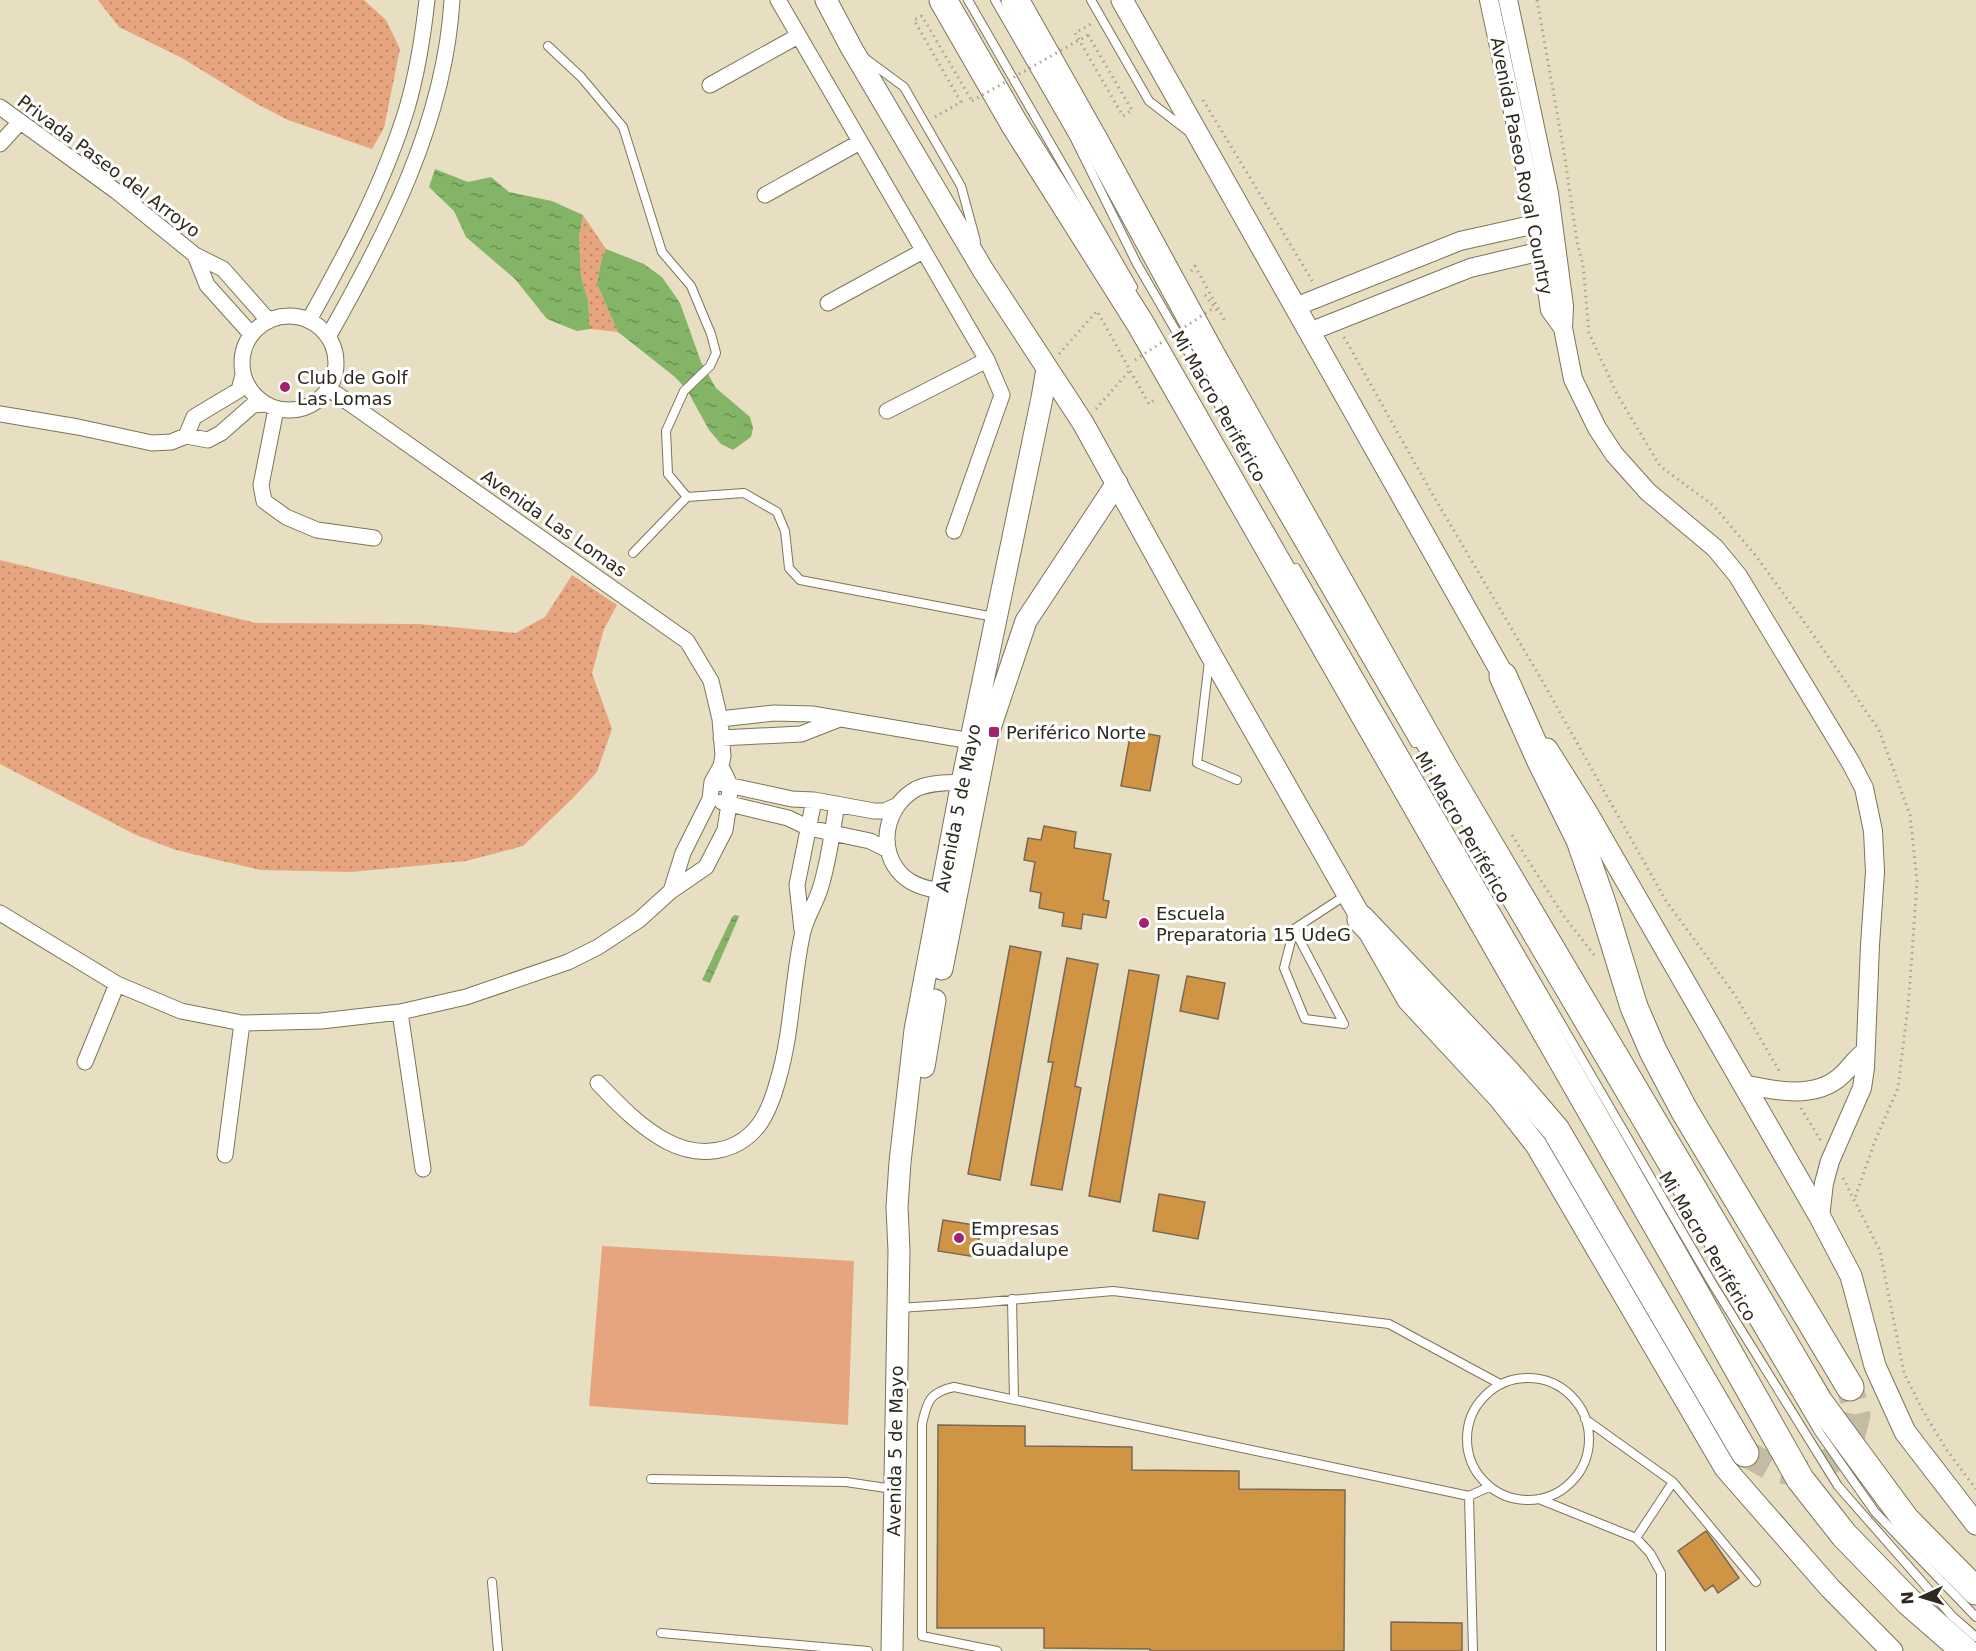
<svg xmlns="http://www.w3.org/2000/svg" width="1976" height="1651" font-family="'DejaVu Sans',sans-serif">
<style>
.grass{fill:url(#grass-dots)}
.pitch{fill:#e7a57f}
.water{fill:url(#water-ripples)}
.building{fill:#cf9444;stroke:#796853;stroke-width:1.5}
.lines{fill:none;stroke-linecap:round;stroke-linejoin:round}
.motorway-tunnel{stroke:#c3bba2;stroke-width:27;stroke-dasharray:27 14;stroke-linecap:butt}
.service-casing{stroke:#7c745a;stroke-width:10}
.minor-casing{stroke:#7c745a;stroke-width:17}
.tertiary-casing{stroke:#7c745a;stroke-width:20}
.secondary-casing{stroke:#7c745a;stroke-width:23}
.motorway-casing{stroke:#7c745a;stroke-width:29}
.path{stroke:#a9a28c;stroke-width:3;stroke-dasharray:1.5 4.5;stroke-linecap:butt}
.service{stroke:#fff;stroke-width:8}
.minor{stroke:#fff;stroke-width:15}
.tertiary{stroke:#fff;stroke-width:18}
.secondary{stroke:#fff;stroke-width:21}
.motorway{stroke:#fff;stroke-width:27}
.path-bridge{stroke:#a9a28c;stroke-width:3;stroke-dasharray:1.5 4.5;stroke-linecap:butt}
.poi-dot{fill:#a52271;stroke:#fff;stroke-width:2}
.labels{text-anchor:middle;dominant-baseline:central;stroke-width:6;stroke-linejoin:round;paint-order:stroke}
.street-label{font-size:18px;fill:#2d291f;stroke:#fff}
.poi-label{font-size:18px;fill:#2d291f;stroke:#fff;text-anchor:start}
</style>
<defs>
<pattern id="grass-dots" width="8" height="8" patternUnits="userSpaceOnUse" patternTransform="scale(1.5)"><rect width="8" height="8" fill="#e7a57f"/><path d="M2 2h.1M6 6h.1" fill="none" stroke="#bc8667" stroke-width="1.8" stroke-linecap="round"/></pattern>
<pattern id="water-ripples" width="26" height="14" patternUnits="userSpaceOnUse" patternTransform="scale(1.5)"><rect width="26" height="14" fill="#84b466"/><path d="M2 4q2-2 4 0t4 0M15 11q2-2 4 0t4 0" fill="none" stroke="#6c9253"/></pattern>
</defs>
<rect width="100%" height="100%" fill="#e8dfc3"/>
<path class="grass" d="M 98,0 L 364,0 L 386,20 L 400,49 L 384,128 L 372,149 L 288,120 L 257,104 L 182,58 L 119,27 Z
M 583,215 L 606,249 L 601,261 L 597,284 L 618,332 L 590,329 L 588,300 L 581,276 L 579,237 Z
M 0,560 L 256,623 L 419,624 L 516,633 L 545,617 L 572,575 L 617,605 L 604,629 L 592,673 L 612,729 L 597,772 L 573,798 L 523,846 L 466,861 L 352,872 L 260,870 L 176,850 L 134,834 L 0,764 Z"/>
<path class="pitch" d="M 602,1246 L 854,1261 L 848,1425 L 589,1406 Z"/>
<path class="water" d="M 435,169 L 468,182 L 491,177 L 509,192 L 552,201 L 583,215 L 579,237 L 581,276 L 588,300 L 590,329 L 577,331 L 547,319 L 515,279 L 466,237 L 454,211 L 429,187 Z
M 606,249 L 644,264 L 662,277 L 680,303 L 701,362 L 716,388 L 750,417 L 753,428 L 751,437 L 733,450 L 721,444 L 709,430 L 687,390 L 675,377 L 618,332 L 597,284 L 601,261 Z
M 735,915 L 739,916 L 738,919 L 710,983 L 702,980 L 732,917 Z"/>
<path class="building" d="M 1131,731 L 1160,736 L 1150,791 L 1121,786 Z
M 1044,826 L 1076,832 L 1074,848 L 1111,854 L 1103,900 L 1109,901 L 1106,918 L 1083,914 L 1081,929 L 1062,926 L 1064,913 L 1039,908 L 1041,893 L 1030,891 L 1035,862 L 1024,860 L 1028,838 L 1041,840 Z
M 1010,946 L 1041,952 L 1000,1180 L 968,1174 Z
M 1067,958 L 1098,964 L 1075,1086 L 1081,1088 L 1062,1190 L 1031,1185 L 1053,1062 L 1048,1062 Z
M 1129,970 L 1159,975 L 1120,1202 L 1089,1196 Z
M 1187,976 L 1225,983 L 1218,1019 L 1180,1011 Z
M 1159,1194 L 1205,1202 L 1198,1239 L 1153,1231 Z
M 943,1220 L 981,1226 L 976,1257 L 938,1251 Z
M 938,1425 L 1025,1426 L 1025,1446 L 1132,1447 L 1132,1470 L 1239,1471 L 1239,1489 L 1345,1490 L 1344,1651 L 1150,1651 L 1150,1649 L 1044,1648 L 1044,1628 L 937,1628 Z
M 1706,1531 L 1739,1578 L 1718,1593 L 1713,1585 L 1705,1591 L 1678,1551 Z
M 1391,1622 L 1462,1623 L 1462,1651 L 1391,1651 Z"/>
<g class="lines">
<path class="motorway-tunnel" d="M 1745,1453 L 1774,1469 L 1806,1474 L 1832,1460 L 1849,1446 L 1857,1415 L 1850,1387"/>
<g class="service-casing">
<path id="service" d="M 968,0 L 1133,287
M 995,0 L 1074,137 L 1137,264 L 1415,743
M 1091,0 L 1149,101 L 1188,131
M 548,46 L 581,77 L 623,127 L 662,252 L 691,286 L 711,334 L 716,353 L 710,366 L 684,391 L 666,431 L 668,474 L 687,497
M 866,59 L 904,87 L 961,186 L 976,241
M 633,553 L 687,497 L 744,493 L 777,512 L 785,531 L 789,568 L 800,580 L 994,617
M 1296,568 L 1712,1283 L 1838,1486 L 1952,1616 L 1976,1637
M 1209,661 L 1197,763 L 1237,780
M 1470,839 L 1819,1432 L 1875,1512 L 1976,1617
M 1294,929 L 1344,1024
M 1344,1024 L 1305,1019 L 1284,968 L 1294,929 L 1346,895
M 1012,1299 L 1014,1400
M 899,1308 L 976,1303 L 1113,1291 L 1389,1324 L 1500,1384
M1467 1439a61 61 0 1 1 122 0a61 61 0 1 1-122 0Z
M 1585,1419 L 1673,1482 L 1756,1582
M 651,1479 L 846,1482 L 893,1489
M 1469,1496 L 1473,1651
M 1539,1499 L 1636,1538 L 1650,1553 L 1661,1573 L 1661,1651
M 1636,1538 L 1673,1482
M 492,1582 L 498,1651
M 661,1633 L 868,1651
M 997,1651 L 922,1636 L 922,1424 C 927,1401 930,1392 954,1387 L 1469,1496 L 1489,1487"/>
</g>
<g class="minor-casing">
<path id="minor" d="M 778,0 L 987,360 L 1002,395 L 954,531
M 710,85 L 798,36
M 0,107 L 116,191 L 195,255 L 223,269 L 268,320
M 0,144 L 20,122
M 765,195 L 860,142
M 195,255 L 207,285 L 251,334
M 828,303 L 923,251
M242 363a47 47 0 1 1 94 0a47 47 0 1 1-94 0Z
M 309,320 C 347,252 384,183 407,108 C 417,74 423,36 427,0
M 328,337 C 387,233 445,121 452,0
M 328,388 L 687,641 L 711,681 L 720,719 L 723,756 L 721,766 L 712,782 L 710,799 L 683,853 L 671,891
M 276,409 L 261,485 L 264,501 L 286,517 L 317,530 L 374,538
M 887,411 L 987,360
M 0,414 L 78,427 L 152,443 L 171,442 L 186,436 L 208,440 L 221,433 L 253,405 L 265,404
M 186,436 L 194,417 L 239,390 L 243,375
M 720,719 L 774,713 L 812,714 L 971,741
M 721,738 L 801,734 L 837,720
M 723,784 L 792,799 L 814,800 L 874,811 L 884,811 L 896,806
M 722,802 L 788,818 L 809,828 L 870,841 L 888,850
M 942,891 C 928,889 914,886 903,876 C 876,851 885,806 916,789 C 930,782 948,783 962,782
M 0,913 L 117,984 L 181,1011 L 242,1023 L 321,1021 L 400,1012 L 466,997 L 568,962 L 598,947 L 639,920 L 671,891 L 706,867 L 725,830 L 729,804 L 730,785 L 721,766
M 802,930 L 797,885 L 814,800
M 400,1012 L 423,1169
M 85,1062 L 117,984
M 598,1083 C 619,1105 641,1128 668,1142 C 699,1158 736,1154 758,1126 C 768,1113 774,1095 778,1080 C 792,1033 792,983 802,936 C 805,919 815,905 820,889 C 829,862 832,832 837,804
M 225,1155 L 242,1023"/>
</g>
<g class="tertiary-casing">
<path id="tertiary" d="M 1489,0 L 1537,223 L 1550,310 L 1563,328
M 1508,0 L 1549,193 L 1564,306 L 1563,328 L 1573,379 L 1597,428 L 1614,454 L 1648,492 L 1715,548 L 1738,576 L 1851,763 L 1864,788 L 1873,831 L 1875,872 L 1870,945 L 1865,1068 L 1862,1088 L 1830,1161 L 1824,1183 L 1820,1217
M 1295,307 L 1460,241 L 1549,221
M 1309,332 L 1470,268 L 1554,248
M 1743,1084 C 1775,1091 1816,1100 1842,1075 C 1851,1067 1855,1058 1865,1052"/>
</g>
<g class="secondary-casing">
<path id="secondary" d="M 826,0 L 852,49 L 983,270 L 1083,423 L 1210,653 L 1408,1000 L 1499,1098 L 1536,1145 L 1725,1468 L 1830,1588 L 1892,1651
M 1122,0 L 1511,689
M 1547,749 L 1586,811 L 1820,1217 L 1851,1276 L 1875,1366 L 1905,1432 L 1976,1524
M 942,969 L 988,734 L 1026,621 L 1117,483
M 924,1067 L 935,1000
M 892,1651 L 899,1251 L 897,1207 L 900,1162 L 915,1030 L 962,782 L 1042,398 L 1047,369"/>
</g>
<g class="motorway-casing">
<path id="motorway" d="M 943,0 L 1015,125 L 1140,323 L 1680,1266 L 1800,1479 L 1844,1535 L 1909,1602 L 1965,1651
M 1015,0 L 1094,140 L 1208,349 L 1446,771 L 1819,1402 L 1906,1520 L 1976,1591
M 1503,676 L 1540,759 L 1580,840 L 1602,903 L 1634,1007 L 1653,1051 L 1684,1110 L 1850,1387
M 1361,919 L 1507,1073 L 1556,1130 L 1745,1453"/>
</g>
<path class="path" d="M 1537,0 L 1564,152 L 1577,242 L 1583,265 L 1589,333 L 1617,394 L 1660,466 L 1714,506 L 1756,556 L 1807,626 L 1879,730 L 1910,815 L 1917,881 L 1909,997 L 1898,1088 L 1875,1141 L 1855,1198
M 1088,35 L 1132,110 L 1123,116 L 1075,33 L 1091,24
M 1203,100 L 1313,282
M 935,117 L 961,102 L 914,20 L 922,16 L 972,101
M 1191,271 L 1195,266 L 1226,323
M 1205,295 L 1220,314
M 1344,337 L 1430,490 L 1540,677 L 1666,901 L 1735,995 L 1781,1074
M 1059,354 L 1097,311 L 1149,404 L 1156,398
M 1096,409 L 1130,370
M 1512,835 L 1563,915 L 1595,956
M 1801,1108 L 1821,1141
M 1843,1178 L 1880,1251 L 1904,1373 L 1922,1409 L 1946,1449 L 1976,1489"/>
<use href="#service" class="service"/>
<use href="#minor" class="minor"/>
<use href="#tertiary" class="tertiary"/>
<use href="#secondary" class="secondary"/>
<use href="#motorway" class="motorway"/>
<path class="path-bridge" d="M 972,101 L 1088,35
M 1135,360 L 1212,309"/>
</g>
<g class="poi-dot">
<circle cx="285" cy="387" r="6"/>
<rect x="988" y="726" width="12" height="12" rx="3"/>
<circle cx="1144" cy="923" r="6"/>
<circle cx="959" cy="1238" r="6"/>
</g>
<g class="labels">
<g class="street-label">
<text transform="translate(109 166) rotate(37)">Privada Paseo del Arroyo</text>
<text transform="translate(1522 166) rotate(79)">Avenida Paseo Royal Country</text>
<text transform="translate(1219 406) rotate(60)">Mi Macro Periférico</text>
<text transform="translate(554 523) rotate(35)">Avenida Las Lomas</text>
<text transform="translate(958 808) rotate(-79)">Avenida 5 de Mayo</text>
<text transform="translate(1463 827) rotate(60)">Mi Macro Periférico</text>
<text transform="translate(1708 1246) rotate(59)">Mi Macro Periférico</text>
<text transform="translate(895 1451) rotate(-89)">Avenida 5 de Mayo</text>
</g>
<g class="poi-label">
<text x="297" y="377">Club de Golf<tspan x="297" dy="21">Las Lomas</tspan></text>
<text x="1006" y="732">Periférico Norte</text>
<text x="1156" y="913">Escuela<tspan x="1156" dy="21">Preparatoria 15 UdeG</tspan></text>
<text x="971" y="1228">Empresas<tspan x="971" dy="21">Guadalupe</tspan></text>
</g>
</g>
<g transform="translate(1922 1597) rotate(266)" stroke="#ffffff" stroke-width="4.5" paint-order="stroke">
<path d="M0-4.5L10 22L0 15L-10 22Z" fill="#2d291f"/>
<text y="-9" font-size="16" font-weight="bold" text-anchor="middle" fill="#2d291f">N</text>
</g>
</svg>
